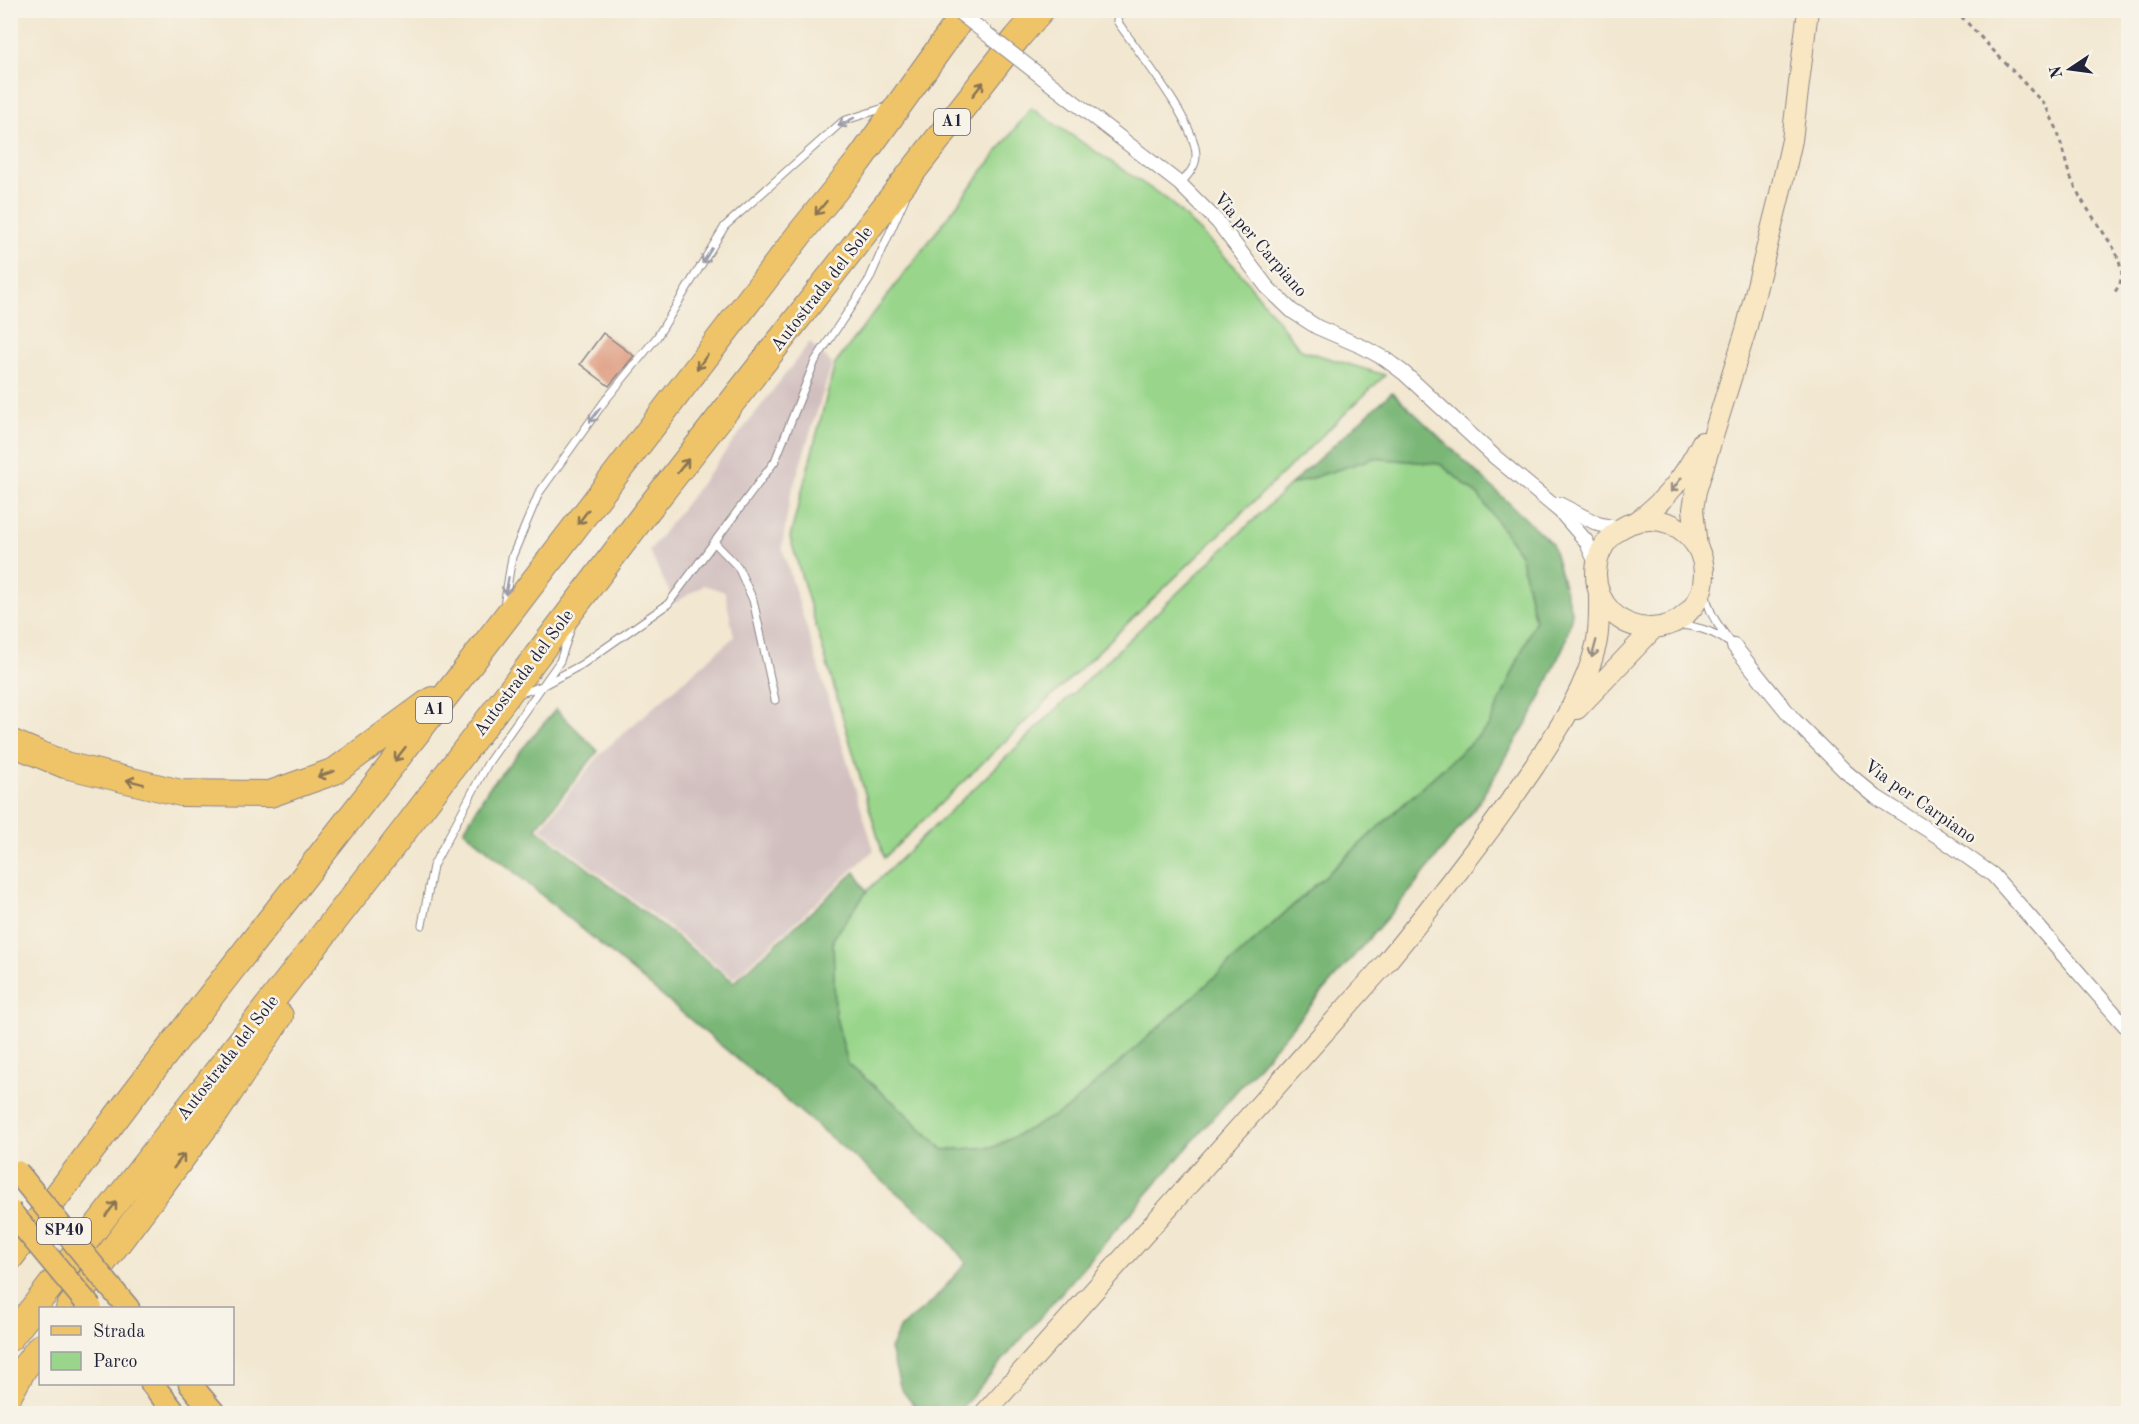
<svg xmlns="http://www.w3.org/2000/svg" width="2139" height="1424" font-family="'Old Standard TT',serif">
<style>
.industrial{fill:#d1bfbf}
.green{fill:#99d68b;stroke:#5e7c63;stroke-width:1.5}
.forest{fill:#7ab777;stroke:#4e6c59;stroke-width:1.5}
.building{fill:#de987d}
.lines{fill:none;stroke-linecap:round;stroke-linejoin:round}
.service-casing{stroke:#8a8486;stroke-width:9}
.minor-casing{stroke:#8a8486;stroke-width:16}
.secondary-casing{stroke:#8a8486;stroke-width:22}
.primary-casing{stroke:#8a8486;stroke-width:25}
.motorway-casing{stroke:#8a8486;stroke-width:28}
.path{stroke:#8a8486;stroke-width:3;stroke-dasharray:4.5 4.5;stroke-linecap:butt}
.service{stroke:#fff;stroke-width:7}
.minor{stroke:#fff;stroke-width:14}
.secondary{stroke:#f9e7c3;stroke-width:20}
.primary{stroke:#efc469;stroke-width:22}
.motorway{stroke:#efc469;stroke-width:26}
.minor-bridge-casing{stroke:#8a8486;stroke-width:16;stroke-linecap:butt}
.primary-bridge-casing{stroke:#8a8486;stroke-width:25;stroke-linecap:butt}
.minor-bridge{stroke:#fff;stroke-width:14}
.primary-bridge{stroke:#efc469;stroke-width:22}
.oneway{stroke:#887352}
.oneway2{stroke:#9c9ca7}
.oneway3{stroke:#988e86}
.labels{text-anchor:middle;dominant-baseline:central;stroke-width:5;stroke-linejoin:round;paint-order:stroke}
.shield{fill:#f7f3e8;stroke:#62616f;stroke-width:1.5}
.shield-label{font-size:16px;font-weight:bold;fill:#22223b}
.street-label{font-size:18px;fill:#22223b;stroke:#f7f3e8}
</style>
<rect width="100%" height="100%" fill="#f7f3e8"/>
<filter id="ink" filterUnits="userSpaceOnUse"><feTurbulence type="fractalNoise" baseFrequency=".0167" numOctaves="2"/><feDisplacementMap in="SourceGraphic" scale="12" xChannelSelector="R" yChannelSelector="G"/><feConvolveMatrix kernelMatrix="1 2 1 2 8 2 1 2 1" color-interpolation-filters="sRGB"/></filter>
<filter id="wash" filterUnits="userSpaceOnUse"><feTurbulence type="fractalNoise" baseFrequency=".008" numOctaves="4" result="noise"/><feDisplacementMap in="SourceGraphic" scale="24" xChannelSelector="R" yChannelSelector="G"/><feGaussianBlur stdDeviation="1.35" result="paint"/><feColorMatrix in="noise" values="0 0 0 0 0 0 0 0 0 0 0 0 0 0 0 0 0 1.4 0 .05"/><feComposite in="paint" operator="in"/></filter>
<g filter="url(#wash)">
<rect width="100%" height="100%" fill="#f2e7d0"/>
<path class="industrial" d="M 810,342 L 832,364 L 790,497 L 782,547 L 874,850 L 734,978 L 541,828 L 602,752 L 734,637 L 725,592 L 704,585 L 675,603 L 649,551 Z"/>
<path class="green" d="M 1031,108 L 1168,200 L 1237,269 L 1301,350 L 1385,375 L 884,858 L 790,537 L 835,364 Z
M 1374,458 L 1440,464 L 1479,496 L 1520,554 L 1535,621 L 1489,726 L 1216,976 L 1066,1110 L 994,1147 L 944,1150 L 899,1107 L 848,1064 L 835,1014 L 833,939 L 867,891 L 1290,485 Z"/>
<path class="forest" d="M 1392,392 L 1552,544 L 1572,614 L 1565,643 L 1534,711 L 1477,805 L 1412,889 L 957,1413 L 920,1413 L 901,1389 L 890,1349 L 901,1327 L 933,1301 L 966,1263 L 940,1229 L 464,830 L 488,789 L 556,709 L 598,751 L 536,828 L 734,982 L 855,872 L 867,891 L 833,939 L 835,1014 L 848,1064 L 899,1107 L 943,1150 L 994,1147 L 1066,1110 L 1216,976 L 1489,726 L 1535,621 L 1520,554 L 1479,496 L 1440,464 L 1374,458 L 1290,485 Z"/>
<g id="blocks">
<path class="building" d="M 603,333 L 634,356 L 609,386 L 580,364 Z"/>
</g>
</g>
<g filter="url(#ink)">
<use href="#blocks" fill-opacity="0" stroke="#8a8486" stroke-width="1.5"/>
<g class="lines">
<g class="service-casing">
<path id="service" d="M 1118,10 L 1117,21 C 1136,49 1197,124 1196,156 C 1196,167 1187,176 1180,184
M 714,542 L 738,567 L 753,600 L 775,700
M 1704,582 C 1707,613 1716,623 1734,646
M 504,606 L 512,557 L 539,493 L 604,402 L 657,337 L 725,226 L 843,121 L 887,107
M 1672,624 C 1694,626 1710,629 1728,642
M 518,694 L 542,686 L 581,665 L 668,604 L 775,461 L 815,361 L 869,280 L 905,198
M 422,925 L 433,866 L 488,763 L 560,661 L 571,628"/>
</g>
<g class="minor-casing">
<path id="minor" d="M 1056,88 L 1180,184 L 1218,222 L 1267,287 L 1292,311 L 1317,327 L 1363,347 L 1385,359 L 1404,373 L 1495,457 L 1560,511 L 1586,541 L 1597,565
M 1559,504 L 1598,524 L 1621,529
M 1734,646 L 1793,719 L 1845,771 L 1876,797 L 1939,837 L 1993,875 L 2128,1029"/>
</g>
<g class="secondary-casing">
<path id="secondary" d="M1596 574a54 54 0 1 1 108 0a54 54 0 1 1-108 0Z
M 1636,522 C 1667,499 1685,476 1702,442
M 1697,547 L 1693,509 L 1696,491 L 1746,330 L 1779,198 L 1792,140 L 1808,10
M 1577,709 L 1654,628
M 984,1414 L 1385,964 C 1437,900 1488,835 1534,767 C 1558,730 1586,689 1596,645 C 1600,628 1599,609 1599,591"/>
</g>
<g class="primary-casing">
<path id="primary" d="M 112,1289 L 128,1308
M 152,1384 L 176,1414
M 190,1384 L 215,1414"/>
</g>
<g class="motorway-casing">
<path id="motorway" d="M 10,742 L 65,765 L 181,793 L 270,794 L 335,771 L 432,700
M 10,1258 L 137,1090 L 458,680 L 802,231 L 858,162 L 967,10
M 69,1308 L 217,1111 L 280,1016
M 10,1338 L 404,831 L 646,512 L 1017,38 L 1041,10
M 10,1393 L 24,1368 L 40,1347"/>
</g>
<path class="path" d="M 1955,10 L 2045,105 L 2057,129 L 2069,174 L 2081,199 L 2115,250 L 2119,261 L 2122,273 L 2120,284 L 2113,295
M 1711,558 L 1715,577"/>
<use href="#service" class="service"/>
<use href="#minor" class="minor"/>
<use href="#secondary" class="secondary"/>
<use href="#primary" class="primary"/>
<use href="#motorway" class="motorway"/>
<g class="minor-bridge-casing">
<path id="minor-bridge" d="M 956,10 L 1056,88"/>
</g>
<g class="primary-bridge-casing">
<path id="primary-bridge" d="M 17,1172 L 112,1289
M 10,1211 L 91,1308"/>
</g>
<use href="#minor-bridge" class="minor-bridge"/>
<use href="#primary-bridge" class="primary-bridge"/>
</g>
<defs><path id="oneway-shaft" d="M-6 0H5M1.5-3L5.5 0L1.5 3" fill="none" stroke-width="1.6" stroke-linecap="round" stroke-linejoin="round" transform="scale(1.5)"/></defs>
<g class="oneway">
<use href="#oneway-shaft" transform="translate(978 89) rotate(-52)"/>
<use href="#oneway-shaft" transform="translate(821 208) rotate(129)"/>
<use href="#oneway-shaft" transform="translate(702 362) rotate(127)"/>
<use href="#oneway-shaft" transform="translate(683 466) rotate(-52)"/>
<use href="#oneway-shaft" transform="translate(583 517) rotate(127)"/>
<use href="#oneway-shaft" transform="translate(400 754) rotate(128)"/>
<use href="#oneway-shaft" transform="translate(326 774) rotate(161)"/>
<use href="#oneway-shaft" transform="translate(135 782) rotate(-166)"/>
<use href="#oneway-shaft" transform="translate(179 1161) rotate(-53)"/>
<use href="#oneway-shaft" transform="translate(111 1209) rotate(-52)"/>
</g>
<g class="oneway2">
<use href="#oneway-shaft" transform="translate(846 122) rotate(153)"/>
<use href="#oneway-shaft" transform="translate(707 256) rotate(122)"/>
<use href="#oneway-shaft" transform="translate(595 415) rotate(126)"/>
<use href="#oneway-shaft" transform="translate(507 586) rotate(100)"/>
</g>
<g class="oneway3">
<use href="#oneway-shaft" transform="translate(1676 485) rotate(127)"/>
<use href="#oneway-shaft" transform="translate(1594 649) rotate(105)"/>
</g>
</g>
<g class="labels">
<g class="shield">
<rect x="934" y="109" width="36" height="26" rx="4.5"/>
<rect x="416" y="697" width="36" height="26" rx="4.5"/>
<rect x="37" y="1218" width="54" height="26" rx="4.5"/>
</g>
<g class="shield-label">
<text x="952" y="122">A1</text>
<text x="434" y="710">A1</text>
<text x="64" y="1231">SP40</text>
</g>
<g class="street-label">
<text transform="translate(1260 245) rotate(49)">Via per Carpiano</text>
<text transform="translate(822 289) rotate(-52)">Autostrada del Sole</text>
<text transform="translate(524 673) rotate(-53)">Autostrada del Sole</text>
<text transform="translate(1920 802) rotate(35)">Via per Carpiano</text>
<text transform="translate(228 1058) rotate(-52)">Autostrada del Sole</text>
</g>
</g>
<rect width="2139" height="1424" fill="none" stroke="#f7f3e8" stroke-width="36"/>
<rect x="39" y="1307" width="195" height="78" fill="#f7f3e8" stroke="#a29fa3" stroke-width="1.5"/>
<rect x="51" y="1326" width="30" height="9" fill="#efc469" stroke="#a29fa3" stroke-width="1.5"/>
<text x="93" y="1337" font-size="18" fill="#22223b">Strada</text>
<rect x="51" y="1352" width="30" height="18" fill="#99d68b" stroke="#a29fa3" stroke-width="1.5"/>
<text x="93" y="1367" font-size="18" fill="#22223b">Parco</text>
<g transform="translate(2070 69) rotate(257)" stroke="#f7f3e8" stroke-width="4.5" paint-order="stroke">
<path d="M0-4.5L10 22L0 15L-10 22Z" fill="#22223b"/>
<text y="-9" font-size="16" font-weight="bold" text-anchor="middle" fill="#22223b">N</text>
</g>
</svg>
